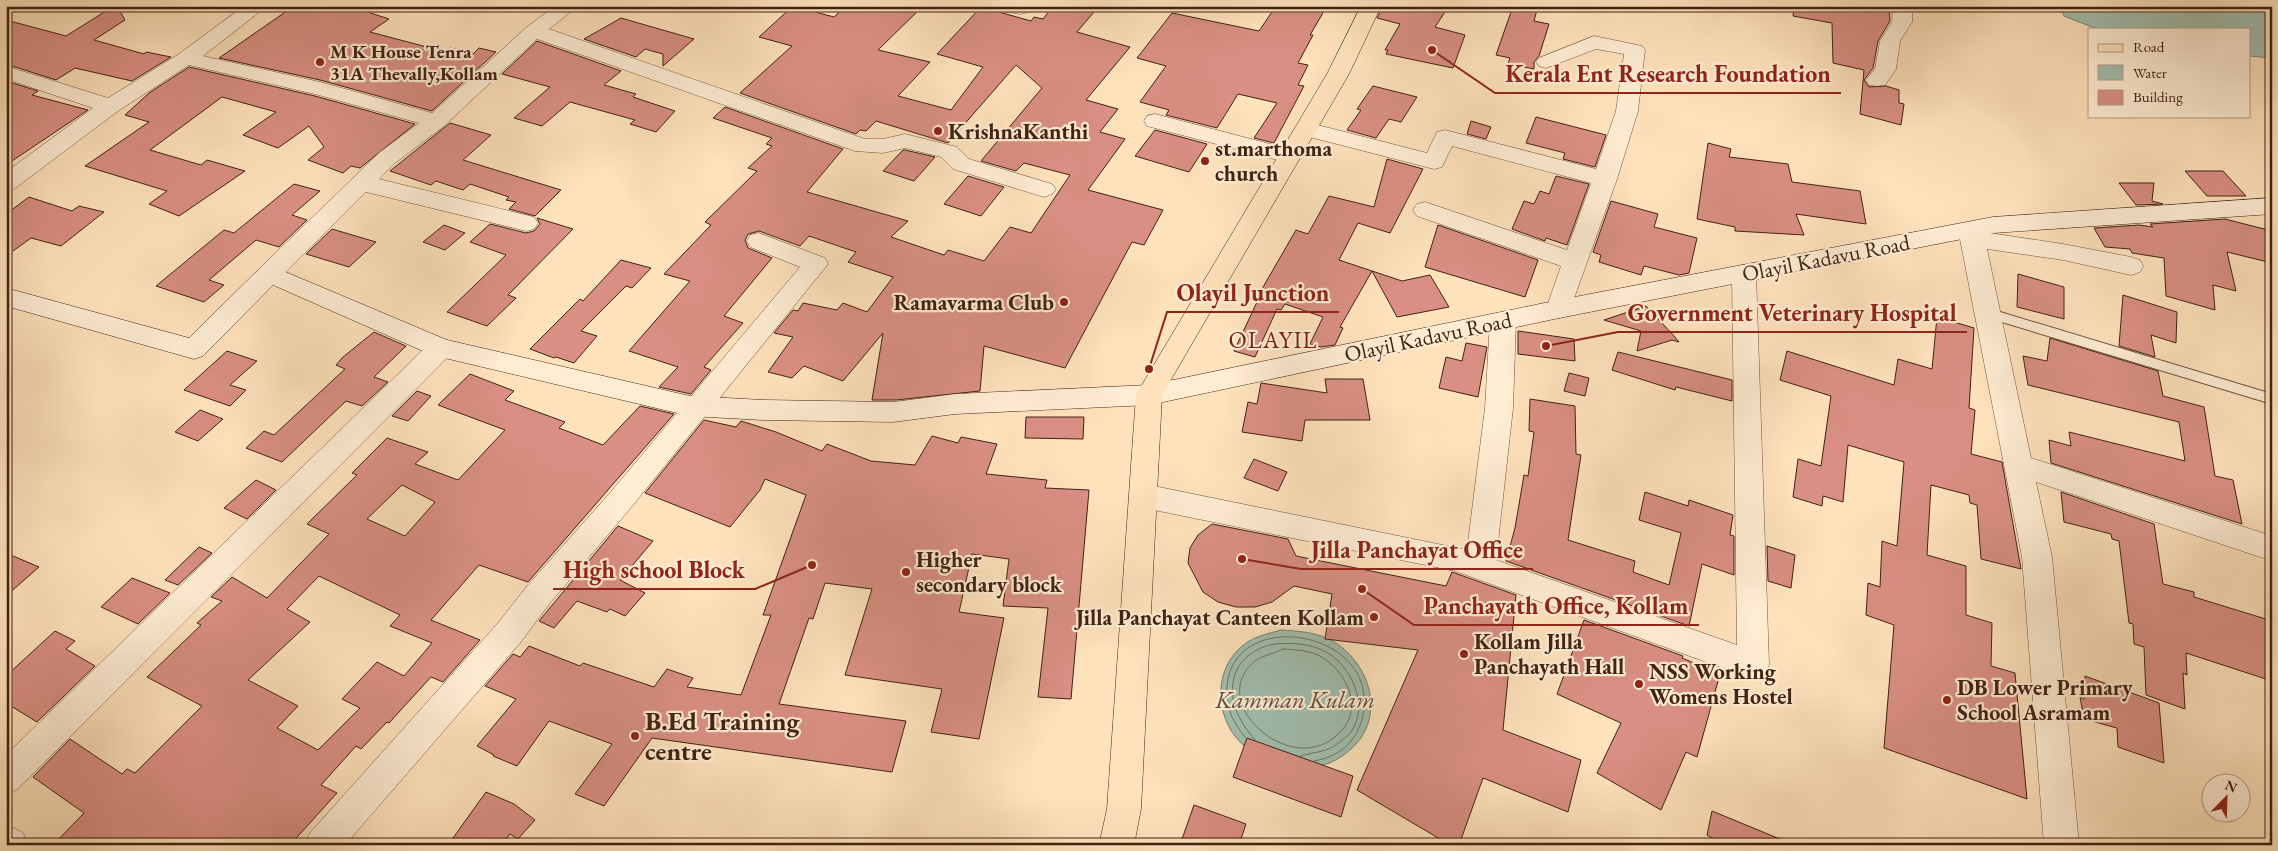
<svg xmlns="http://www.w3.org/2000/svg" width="2278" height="851" font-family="'EB Garamond',serif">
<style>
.water{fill:#a0beae;stroke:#7a7f70}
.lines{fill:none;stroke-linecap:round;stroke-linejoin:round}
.shore{stroke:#707060;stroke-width:1}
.building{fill:#d98f83;stroke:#412112;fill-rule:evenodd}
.lane-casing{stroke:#70513c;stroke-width:2}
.street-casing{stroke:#70513c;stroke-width:1}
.secondary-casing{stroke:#412112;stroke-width:1}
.primary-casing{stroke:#412112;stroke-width:1}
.lane{fill:#feecd3;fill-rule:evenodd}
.street{fill:#feecd3;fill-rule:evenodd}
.secondary{fill:#feecd3;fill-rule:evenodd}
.primary{fill:#fee2bc;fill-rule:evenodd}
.poi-dot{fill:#8f2418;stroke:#feecd3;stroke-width:2}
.labels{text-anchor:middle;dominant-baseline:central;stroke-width:4.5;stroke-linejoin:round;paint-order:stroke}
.far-poi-label{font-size:19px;font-weight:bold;fill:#412112;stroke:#feecd3;text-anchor:start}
.poi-label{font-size:22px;font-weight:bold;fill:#412112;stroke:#feecd3;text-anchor:start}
.street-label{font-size:22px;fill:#412112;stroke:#feecd3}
.neighbourhood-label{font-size:24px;letter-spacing:1px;fill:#7a1f14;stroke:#feecd3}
.water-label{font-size:24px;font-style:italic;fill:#5e5041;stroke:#feecd3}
.near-poi-label{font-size:26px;font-weight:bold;fill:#412112;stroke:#feecd3;text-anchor:start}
.leader{fill:none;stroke:#8f2418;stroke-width:2}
.callout-dot{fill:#8f2418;stroke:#feecd3;stroke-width:2}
.callout-label{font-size:24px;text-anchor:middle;font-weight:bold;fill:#8f2418;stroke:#feecd3;stroke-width:4.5;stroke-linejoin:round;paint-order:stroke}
</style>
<rect width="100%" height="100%" fill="#fee2bc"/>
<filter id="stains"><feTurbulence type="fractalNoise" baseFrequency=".004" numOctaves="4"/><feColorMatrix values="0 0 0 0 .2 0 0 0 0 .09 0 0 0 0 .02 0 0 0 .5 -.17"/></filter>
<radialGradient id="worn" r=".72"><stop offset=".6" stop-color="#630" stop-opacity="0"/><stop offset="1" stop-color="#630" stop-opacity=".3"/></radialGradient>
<path class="water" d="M 2060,6 L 2272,6 L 2272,58 L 2249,56 L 2249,29 L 2097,29 L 2064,16 Z
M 1281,630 C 1297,631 1314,632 1329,639 C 1364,657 1384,703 1361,738 C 1353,749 1335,764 1321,765 C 1315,765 1251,750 1247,748 C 1216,725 1211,674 1240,648 C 1251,637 1267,634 1281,630 Z"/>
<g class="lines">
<path class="shore" d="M 1283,649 C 1295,650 1309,650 1320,656 C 1345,670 1364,706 1342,730 C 1296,784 1203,703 1255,661 C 1262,656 1275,653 1283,649 Z
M 1246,738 C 1233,723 1225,707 1227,686 C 1234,604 1385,631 1362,719 C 1356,743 1338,757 1314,761
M 1255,740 C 1239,721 1227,700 1235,674 C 1241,657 1259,646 1276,644 C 1293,643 1308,643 1324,651 C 1351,664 1370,706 1351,732 C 1347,737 1338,743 1333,747 C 1324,752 1310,753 1300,756"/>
</g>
<path class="building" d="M 114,6 L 117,6 L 125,20 L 94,40 L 144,54 L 146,52 L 171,57 L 132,81 L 75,68 L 56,80 L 6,64 L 6,20 L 66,36 Z
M 294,6 L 349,6 L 389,19 L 370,32 L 446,52 L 450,48 L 473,54 L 479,48 L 496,52 L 432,111 L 320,80 L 219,58 Z
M 793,6 L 834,17 L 846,6 L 923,6 L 878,50 L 930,62 L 898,96 L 951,110 L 983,67 L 937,54 L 981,7 L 1031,21 L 1034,17 L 1043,19 L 1053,6 L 1099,6 L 1077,32 L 1130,47 L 1086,100 L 1118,109 L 1100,132 L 1125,139 L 1088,190 L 1163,210 L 1144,245 L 1132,242 L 1065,368 L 984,346 L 980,391 L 896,400 L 872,400 L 883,333 L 843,381 L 804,366 L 792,378 L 768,372 L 793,337 L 774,333 L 793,310 L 798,311 L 803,303 L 837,310 L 843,303 L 867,312 L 893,277 L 848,262 L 856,252 L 809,236 L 800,246 L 759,231 L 748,234 L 745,240 L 748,248 L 772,258 L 724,316 L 743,323 L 704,367 L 711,370 L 691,394 L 659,387 L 678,367 L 629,351 L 690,281 L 664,274 L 711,225 L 705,222 L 757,171 L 748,168 L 772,146 L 766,144 L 772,138 L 713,118 L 725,107 L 843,149 L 807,192 L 908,221 L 891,237 L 944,255 L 948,250 L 984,261 L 1010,227 L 1031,233 L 1070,175 L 1024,163 L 1016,171 L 981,161 L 1042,88 L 1016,65 L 948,143 L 876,121 L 866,131 L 860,130 L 856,134 L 740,93 L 792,46 L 759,37 Z
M 1276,6 L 1327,6 L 1310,35 L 1313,35 L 1298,63 L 1308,65 L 1298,85 L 1304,86 L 1274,143 L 1254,138 L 1277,103 L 1238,94 L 1217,128 L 1166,115 L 1169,110 L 1140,102 L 1166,66 L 1137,58 L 1172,13 L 1259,31 Z
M 1383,6 L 1449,6 L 1435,27 L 1465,35 L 1453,68 L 1386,54 L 1388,50 L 1385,50 L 1400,24 L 1377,18 Z
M 1513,6 L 1538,6 L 1534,21 L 1549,24 L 1539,56 L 1534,62 L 1534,69 L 1508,64 L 1510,58 L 1496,55 Z
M 1794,6 L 1889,6 L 1890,21 L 1878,41 L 1873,68 L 1864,80 L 1869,87 L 1886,86 L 1899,90 L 1899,103 L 1904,104 L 1901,125 L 1860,114 L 1864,70 L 1833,63 L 1832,23 L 1793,16 Z
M 621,18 L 694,39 L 663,66 L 663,54 L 645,49 L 636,57 L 584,39 Z
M 537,41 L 621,71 L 604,85 L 636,94 L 633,97 L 675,111 L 656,132 L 630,124 L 635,120 L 570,102 L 542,126 L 514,118 L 550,87 L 502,74 Z
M 189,67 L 315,96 L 415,124 L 360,168 L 351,166 L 343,173 L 308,160 L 324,147 L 309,126 L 278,148 L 243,135 L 276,112 L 222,97 L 150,150 L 201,165 L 207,160 L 245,171 L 179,216 L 149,204 L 167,191 L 85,166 L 149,122 L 125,115 L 149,93 Z
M 6,81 L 38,91 L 32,95 L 88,110 L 6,165 Z
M 1373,86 L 1417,97 L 1401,122 L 1389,119 L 1376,138 L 1347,130 L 1361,110 L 1357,109 Z
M 1536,117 L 1606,135 L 1595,167 L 1563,159 L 1565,153 L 1526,143 Z
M 1471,121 L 1491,127 L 1486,139 L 1467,134 Z
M 450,123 L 491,135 L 463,160 L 561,190 L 535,216 L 509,209 L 516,202 L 506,200 L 509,197 L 470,184 L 463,190 L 436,181 L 431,185 L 390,171 Z
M 1155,130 L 1207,144 L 1189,172 L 1135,156 Z
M 1708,143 L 1731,149 L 1729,157 L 1788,164 L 1792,182 L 1860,191 L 1866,224 L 1796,214 L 1804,235 L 1735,231 L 1735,227 L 1697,219 Z
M 903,150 L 905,150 L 935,157 L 914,181 L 883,171 Z
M 1387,159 L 1423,169 L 1390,233 L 1358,223 L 1339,260 L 1402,281 L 1430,275 L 1449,307 L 1397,317 L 1372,271 L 1340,327 L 1343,328 L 1335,345 L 1321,347 L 1310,344 L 1323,317 L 1285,304 L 1281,310 L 1277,309 L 1255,357 L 1234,351 L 1257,302 L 1255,301 L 1296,230 L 1308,234 L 1329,196 L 1374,207 Z
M 2185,171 L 2223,171 L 2246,196 L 2207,196 Z
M 968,176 L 1004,187 L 981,216 L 944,204 Z
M 1556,176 L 1589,184 L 1567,245 L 1546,238 L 1545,241 L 1512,229 L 1524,201 L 1534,204 L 1540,191 L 1549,194 Z
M 2119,183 L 2154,183 L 2152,201 L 2163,204 L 2136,205 Z
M 294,184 L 320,191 L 292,215 L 307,220 L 279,247 L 256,240 L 209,280 L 224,285 L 204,302 L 156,286 L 224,230 L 234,233 Z
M 29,197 L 72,211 L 79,206 L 104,212 L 61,246 L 31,238 L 6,256 L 6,214 Z
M 1611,201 L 1658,214 L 1654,227 L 1697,238 L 1689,273 L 1679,275 L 1644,266 L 1641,275 L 1599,262 L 1601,255 L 1593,252 Z
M 537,218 L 573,229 L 508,295 L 516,298 L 487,326 L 447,312 L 506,255 L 470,242 L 490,224 L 526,233 L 534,231 L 540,224 Z
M 2225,219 L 2272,231 L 2272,263 L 2227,252 L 2236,291 L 2213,285 L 2215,310 L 2166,296 L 2164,258 L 2132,253 L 2130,249 L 2105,247 L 2094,228 L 2139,225 L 2153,227 L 2150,224 Z
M 444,225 L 465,233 L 445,250 L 423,242 Z
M 1438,225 L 1538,260 L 1525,297 L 1425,267 Z
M 332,229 L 376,242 L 349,267 L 306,254 Z
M 621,260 L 651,268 L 632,288 L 626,286 L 581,331 L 597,336 L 574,363 L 556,357 L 554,358 L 530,349 L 580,299 L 583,301 Z
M 2018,274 L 2064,287 L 2064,319 L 2017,307 Z
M 2123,295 L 2177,312 L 2176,343 L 2151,335 L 2155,357 L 2119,346 Z
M 1646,306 L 1674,336 L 1679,342 L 1672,340 L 1637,351 L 1641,331 L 1604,320 Z
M 1937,317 L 1974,328 L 1969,408 L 1975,410 L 1971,454 L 2002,462 L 2021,569 L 1981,559 L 1977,505 L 1970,503 L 1969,495 L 1931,485 L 1927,555 L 1966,566 L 1966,615 L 1992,623 L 1991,666 L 2015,673 L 2027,799 L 1884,748 L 1894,625 L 1866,615 L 1868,583 L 1880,587 L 1882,541 L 1897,546 L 1904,462 L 1848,445 L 1843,502 L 1823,496 L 1822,506 L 1793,497 L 1798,459 L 1821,466 L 1831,396 L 1780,380 L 1787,351 L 1894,385 L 1898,359 L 1932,369 Z
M 1518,331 L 1574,339 L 1575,361 L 1518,354 Z
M 374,332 L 406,346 L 374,377 L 388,382 L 362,406 L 346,401 L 282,462 L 246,448 L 264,431 L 274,435 L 345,369 L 336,365 L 343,357 Z
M 2050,338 L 2158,371 L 2163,396 L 2204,407 L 2215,476 L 2233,480 L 2242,524 L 2051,463 L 2049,440 L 2071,446 L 2069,432 L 2185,461 L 2179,422 L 2028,385 L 2023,356 L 2047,361 Z
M 1466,343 L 1487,347 L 1478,397 L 1439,388 L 1446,357 L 1462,361 Z
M 227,351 L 257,361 L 230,385 L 246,390 L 230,406 L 184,390 Z
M 1618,352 L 1732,380 L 1732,401 L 1676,387 L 1675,390 L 1612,370 Z
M 1569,373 L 1589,378 L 1585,396 L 1564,391 Z
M 470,374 L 514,391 L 505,400 L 565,422 L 559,428 L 603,445 L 640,406 L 674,414 L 528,582 L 479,565 L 431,620 L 480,640 L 443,682 L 431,677 L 389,723 L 387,722 L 361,749 L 356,746 L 321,785 L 337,793 L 290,845 L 53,845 L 84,813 L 33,777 L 70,739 L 122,774 L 127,769 L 135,773 L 202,706 L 147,677 L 201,625 L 197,623 L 222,601 L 211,597 L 232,577 L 267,598 L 329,534 L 307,524 L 357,475 L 352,473 L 387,438 L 428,452 L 415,464 L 458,480 L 505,430 L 438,405 ZM 402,485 L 435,502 L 405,536 L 367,519 ZM 319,576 L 400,615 L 390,626 L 432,643 L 404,676 L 377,662 L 342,699 L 360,708 L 318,750 L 277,728 L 298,706 L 248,680 L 310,622 L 287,609 Z
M 1325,379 L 1363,379 L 1370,420 L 1305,420 L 1302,441 L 1242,432 L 1248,402 L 1257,404 L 1261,383 L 1327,393 Z
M 417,391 L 431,396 L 408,421 L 392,416 Z
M 1530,399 L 1575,406 L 1576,454 L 1581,455 L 1568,540 L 1635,561 L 1633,572 L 1669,585 L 1681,533 L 1639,520 L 1645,492 L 1688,506 L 1689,500 L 1733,515 L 1730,535 L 1734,536 L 1734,575 L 1702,564 L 1689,626 L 1506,561 L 1515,528 L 1524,475 L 1528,476 L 1534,432 L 1529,431 Z
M 200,410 L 223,419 L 198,441 L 175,432 Z
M 1026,417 L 1084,417 L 1083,439 L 1025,438 Z
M 704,420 L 736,427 L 741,421 L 776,432 L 822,451 L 827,444 L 871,461 L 915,465 L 932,436 L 958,443 L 961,437 L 997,444 L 986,474 L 1047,480 L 1045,488 L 1089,490 L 1071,699 L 1038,697 L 1048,608 L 1003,606 L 1009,559 L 972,554 L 959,612 L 1004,618 L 979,739 L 931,732 L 942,689 L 845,675 L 872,589 L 825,583 L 813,619 L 809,618 L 779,704 L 906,721 L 892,772 L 652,738 L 604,806 L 575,794 L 612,744 L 549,721 L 517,766 L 493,756 L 494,755 L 477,746 L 516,699 L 485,686 L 513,654 L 520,657 L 529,646 L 580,666 L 583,663 L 654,687 L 667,669 L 693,678 L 687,687 L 741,695 L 771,615 L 763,615 L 806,495 L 765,479 L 760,490 L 730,527 L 645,493 Z
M 1254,459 L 1287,472 L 1278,491 L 1244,478 Z
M 256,480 L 276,490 L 247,519 L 224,508 Z
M 2061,492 L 2154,524 L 2163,584 L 2194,592 L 2194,597 L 2269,620 L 2272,640 L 2272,681 L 2186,653 L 2187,675 L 2183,673 L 2185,709 L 2146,695 L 2144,647 L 2134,644 L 2133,624 L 2129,623 L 2119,541 L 2112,539 L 2111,534 L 2064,522 Z
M 1212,524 L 1288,539 L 1296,556 L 1446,586 L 1452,572 L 1516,595 L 1503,730 L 1581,760 L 1568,812 L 1483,778 L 1459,845 L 1450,845 L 1357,790 L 1418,650 L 1325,639 L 1332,594 L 1294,586 L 1272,602 L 1255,607 L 1236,607 L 1218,602 L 1203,592 L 1188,563 L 1190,548 L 1198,535 Z
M 618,526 L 653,541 L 620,580 L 645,593 L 625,616 L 610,609 L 607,612 L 577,601 L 554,628 L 539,621 Z
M 1767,546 L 1795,555 L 1791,588 L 1768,581 Z
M 199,547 L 212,553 L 178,585 L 165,580 Z
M 6,553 L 39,567 L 6,596 Z
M 132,578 L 170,593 L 138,624 L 101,607 Z
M 1584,620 L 1683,656 L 1682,658 L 1720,674 L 1697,757 L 1686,752 L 1661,810 L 1597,773 L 1621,723 L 1557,694 Z
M 55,631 L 75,641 L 66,649 L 95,666 L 37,722 L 6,703 L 6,676 Z
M 2085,676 L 2159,703 L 2164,763 L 2118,747 L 2117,728 L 2084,719 L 2080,697 L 2084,699 Z
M 1247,738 L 1353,776 L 1341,817 L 1233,777 Z
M 486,792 L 514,804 L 535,820 L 518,839 L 510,834 L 502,845 L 448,845 Z
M 1194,805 L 1246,824 L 1239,845 L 1180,845 Z
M 1712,811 L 1792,844 L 1792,845 L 1723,845 L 1707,835 Z"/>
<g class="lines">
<g class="lane-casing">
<path id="lane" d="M 1987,308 L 2272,394 L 2272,404 L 1982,316 L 1981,313 L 1982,310 Z"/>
</g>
<g class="street-casing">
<path id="street" d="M 244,6 L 267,6 L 203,56 L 320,82 L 432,113 L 527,27 L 555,6 L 578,6 L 549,29 L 865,139 L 883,139 L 905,134 L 957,147 L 969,159 L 1052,184 L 1056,189 L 1052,194 L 1044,197 L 953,169 L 941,157 L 905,148 L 883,153 L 855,151 L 537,39 L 444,126 L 395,163 L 379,179 L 534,217 L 538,223 L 534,229 L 526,231 L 366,192 L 278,280 L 269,283 L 260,280 L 257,274 L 260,268 L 379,153 L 419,123 L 315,94 L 189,65 L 118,111 L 14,189 L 6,192 L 6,172 L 93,108 L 6,79 L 6,66 L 108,98 L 179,54 Z
M 992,6 L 1041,6 L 1038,10 L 1020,14 L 995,10 Z
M 1893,6 L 1913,6 L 1912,22 L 1900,41 L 1896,69 L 1885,85 L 1877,86 L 1869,85 L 1866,80 L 1875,69 L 1880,41 L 1892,22 Z
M 1594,36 L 1642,46 L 1645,50 L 1638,111 L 1617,179 L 1568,315 L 1559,318 L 1550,315 L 1546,309 L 1561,266 L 1417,216 L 1413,210 L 1417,204 L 1425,202 L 1567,250 L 1591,183 L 1452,146 L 1442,167 L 1434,169 L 1298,134 L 1295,129 L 1298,124 L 1306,122 L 1427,153 L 1437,132 L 1445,130 L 1596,169 L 1616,111 L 1624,54 L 1596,49 L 1546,68 L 1539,66 L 1536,62 L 1539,58 Z
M 1155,114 L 1297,151 L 1300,156 L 1297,161 L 1289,163 L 1147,126 L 1144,121 L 1147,116 Z
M 1971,222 L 1979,224 L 1983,232 L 2063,244 L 2131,257 L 2140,260 L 2143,266 L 2140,272 L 2131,275 L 2063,260 L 1987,249 L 2031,458 L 2272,536 L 2272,561 L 2036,482 L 2052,557 L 2079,845 L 2044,845 L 2022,557 L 1960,239 L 1959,230 L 1963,224 Z
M 759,233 L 825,258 L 828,264 L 629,510 L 550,603 L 520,643 L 345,845 L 305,845 L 310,833 L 498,623 L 528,585 L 609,494 L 800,267 L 750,247 L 747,241 L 750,235 Z
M 1744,265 L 1753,268 L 1756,274 L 1769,665 L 1764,675 L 1753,679 L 1455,571 L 1144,508 L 1134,504 L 1130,496 L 1134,488 L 1144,484 L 1467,550 L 1485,408 L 1490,321 L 1494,314 L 1503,312 L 1512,314 L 1516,321 L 1513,408 L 1496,560 L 1737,645 L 1732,274 L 1735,268 Z
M 441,338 L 450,341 L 454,348 L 450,355 L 18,789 L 6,794 L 6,755 L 432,341 Z
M 6,824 L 23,833 L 28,845 L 6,845 Z"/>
</g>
<g class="secondary-casing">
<path id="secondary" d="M 2272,198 L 2272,214 L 1993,233 L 1559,318 L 1149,405 L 955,414 L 893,422 L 763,420 L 690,416 L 432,355 L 273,285 L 203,356 L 194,359 L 6,306 L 6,288 L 189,338 L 260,268 L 269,265 L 447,340 L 690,396 L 763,400 L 893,402 L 955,394 L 1149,385 L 1559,300 L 1993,217 Z"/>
</g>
<g class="primary-casing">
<path id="primary" d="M 1361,6 L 1381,6 L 1349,74 L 1162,395 L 1141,809 L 1134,845 L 1099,845 L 1107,809 L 1136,395 L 1327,74 Z"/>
</g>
<use href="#lane" class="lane"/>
<use href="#street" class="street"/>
<use href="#secondary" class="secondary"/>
<use href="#primary" class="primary"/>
</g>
<g class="poi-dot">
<circle cx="320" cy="62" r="5"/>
<circle cx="938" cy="131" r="5"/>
<circle cx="1205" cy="161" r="5"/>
<circle cx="1064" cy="302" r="5"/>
<circle cx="906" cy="572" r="5"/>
<circle cx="1374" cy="617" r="5"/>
<circle cx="1464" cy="654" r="5"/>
<circle cx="1639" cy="684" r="5"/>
<circle cx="1947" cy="700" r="5"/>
<circle cx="635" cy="736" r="5"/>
</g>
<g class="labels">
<g class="far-poi-label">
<text x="330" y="51">M K House Tenra<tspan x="330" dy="22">31A Thevally,Kollam</tspan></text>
</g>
<g class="poi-label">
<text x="948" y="131">KrishnaKanthi</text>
<text x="1215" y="148">st.marthoma<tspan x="1215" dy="25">church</tspan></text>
<text x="1054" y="302" text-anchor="end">Ramavarma Club</text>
<text x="916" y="559">Higher<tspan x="916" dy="25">secondary block</tspan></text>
<text x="1364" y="617" text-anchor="end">Jilla Panchayat Canteen Kollam</text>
<text x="1474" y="641">Kollam Jilla<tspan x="1474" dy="25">Panchayath Hall</tspan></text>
<text x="1649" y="671">NSS Working<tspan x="1649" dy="25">Womens Hostel</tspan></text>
<text x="1957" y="687">DB Lower Primary<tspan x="1957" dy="25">School Asramam</tspan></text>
</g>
<g class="street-label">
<text transform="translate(1826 258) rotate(-11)">Olayil Kadavu Road</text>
<text transform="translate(1428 337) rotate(-12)">Olayil Kadavu Road</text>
</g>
<g class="neighbourhood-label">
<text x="1273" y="339">OLAYIL</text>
</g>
<g class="water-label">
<text x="1295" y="699">Kamman Kulam</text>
</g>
<g class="near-poi-label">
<text x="645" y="721">B.Ed Training<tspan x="645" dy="30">centre</tspan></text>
</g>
</g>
<path class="leader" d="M1432 50L1495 93H1841M1149 369L1167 312H1339M1546 346L1618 332H1967M1242 559L1301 569H1533M812 565L755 589H553M1362 589L1414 625H1699"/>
<g class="callout-dot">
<circle cx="1432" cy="50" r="5"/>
<circle cx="1149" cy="369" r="5"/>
<circle cx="1546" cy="346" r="5"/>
<circle cx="1242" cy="559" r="5"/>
<circle cx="812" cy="565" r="5"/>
<circle cx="1362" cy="589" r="5"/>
</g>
<g class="callout-label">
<text x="1668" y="82">Kerala Ent Research Foundation</text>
<text x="1253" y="301">Olayil Junction</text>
<text x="1792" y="321">Government Veterinary Hospital</text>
<text x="1417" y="558">Jilla Panchayat Office</text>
<text x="654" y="578">High school Block</text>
<text x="1556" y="614">Panchayath Office, Kollam</text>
</g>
<rect width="2278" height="851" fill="none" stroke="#fee2bc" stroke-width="25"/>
<rect x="8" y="8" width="2263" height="836" fill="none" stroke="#412112" stroke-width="2.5"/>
<rect x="12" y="12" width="2253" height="826" fill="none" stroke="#412112"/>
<rect x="2088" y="28" width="162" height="90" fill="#feecd3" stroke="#b29b86"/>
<rect x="2098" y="44" width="25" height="8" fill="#fee2bc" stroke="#b29b86"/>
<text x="2133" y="52" font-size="15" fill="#412112">Road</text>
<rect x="2098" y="65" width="25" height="15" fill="#a0beae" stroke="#b29b86"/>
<text x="2133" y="78" font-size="15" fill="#412112">Water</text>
<rect x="2098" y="90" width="25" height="15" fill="#d98f83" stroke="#b29b86"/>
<text x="2133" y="102" font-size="15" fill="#412112">Building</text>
<g transform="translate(2226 798) rotate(23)"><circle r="24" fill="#feecd3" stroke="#b29b86"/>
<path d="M0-4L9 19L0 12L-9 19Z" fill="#8f2418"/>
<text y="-8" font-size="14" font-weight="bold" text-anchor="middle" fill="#412112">N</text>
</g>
<rect width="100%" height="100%" filter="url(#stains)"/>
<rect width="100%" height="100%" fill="url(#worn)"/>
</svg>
